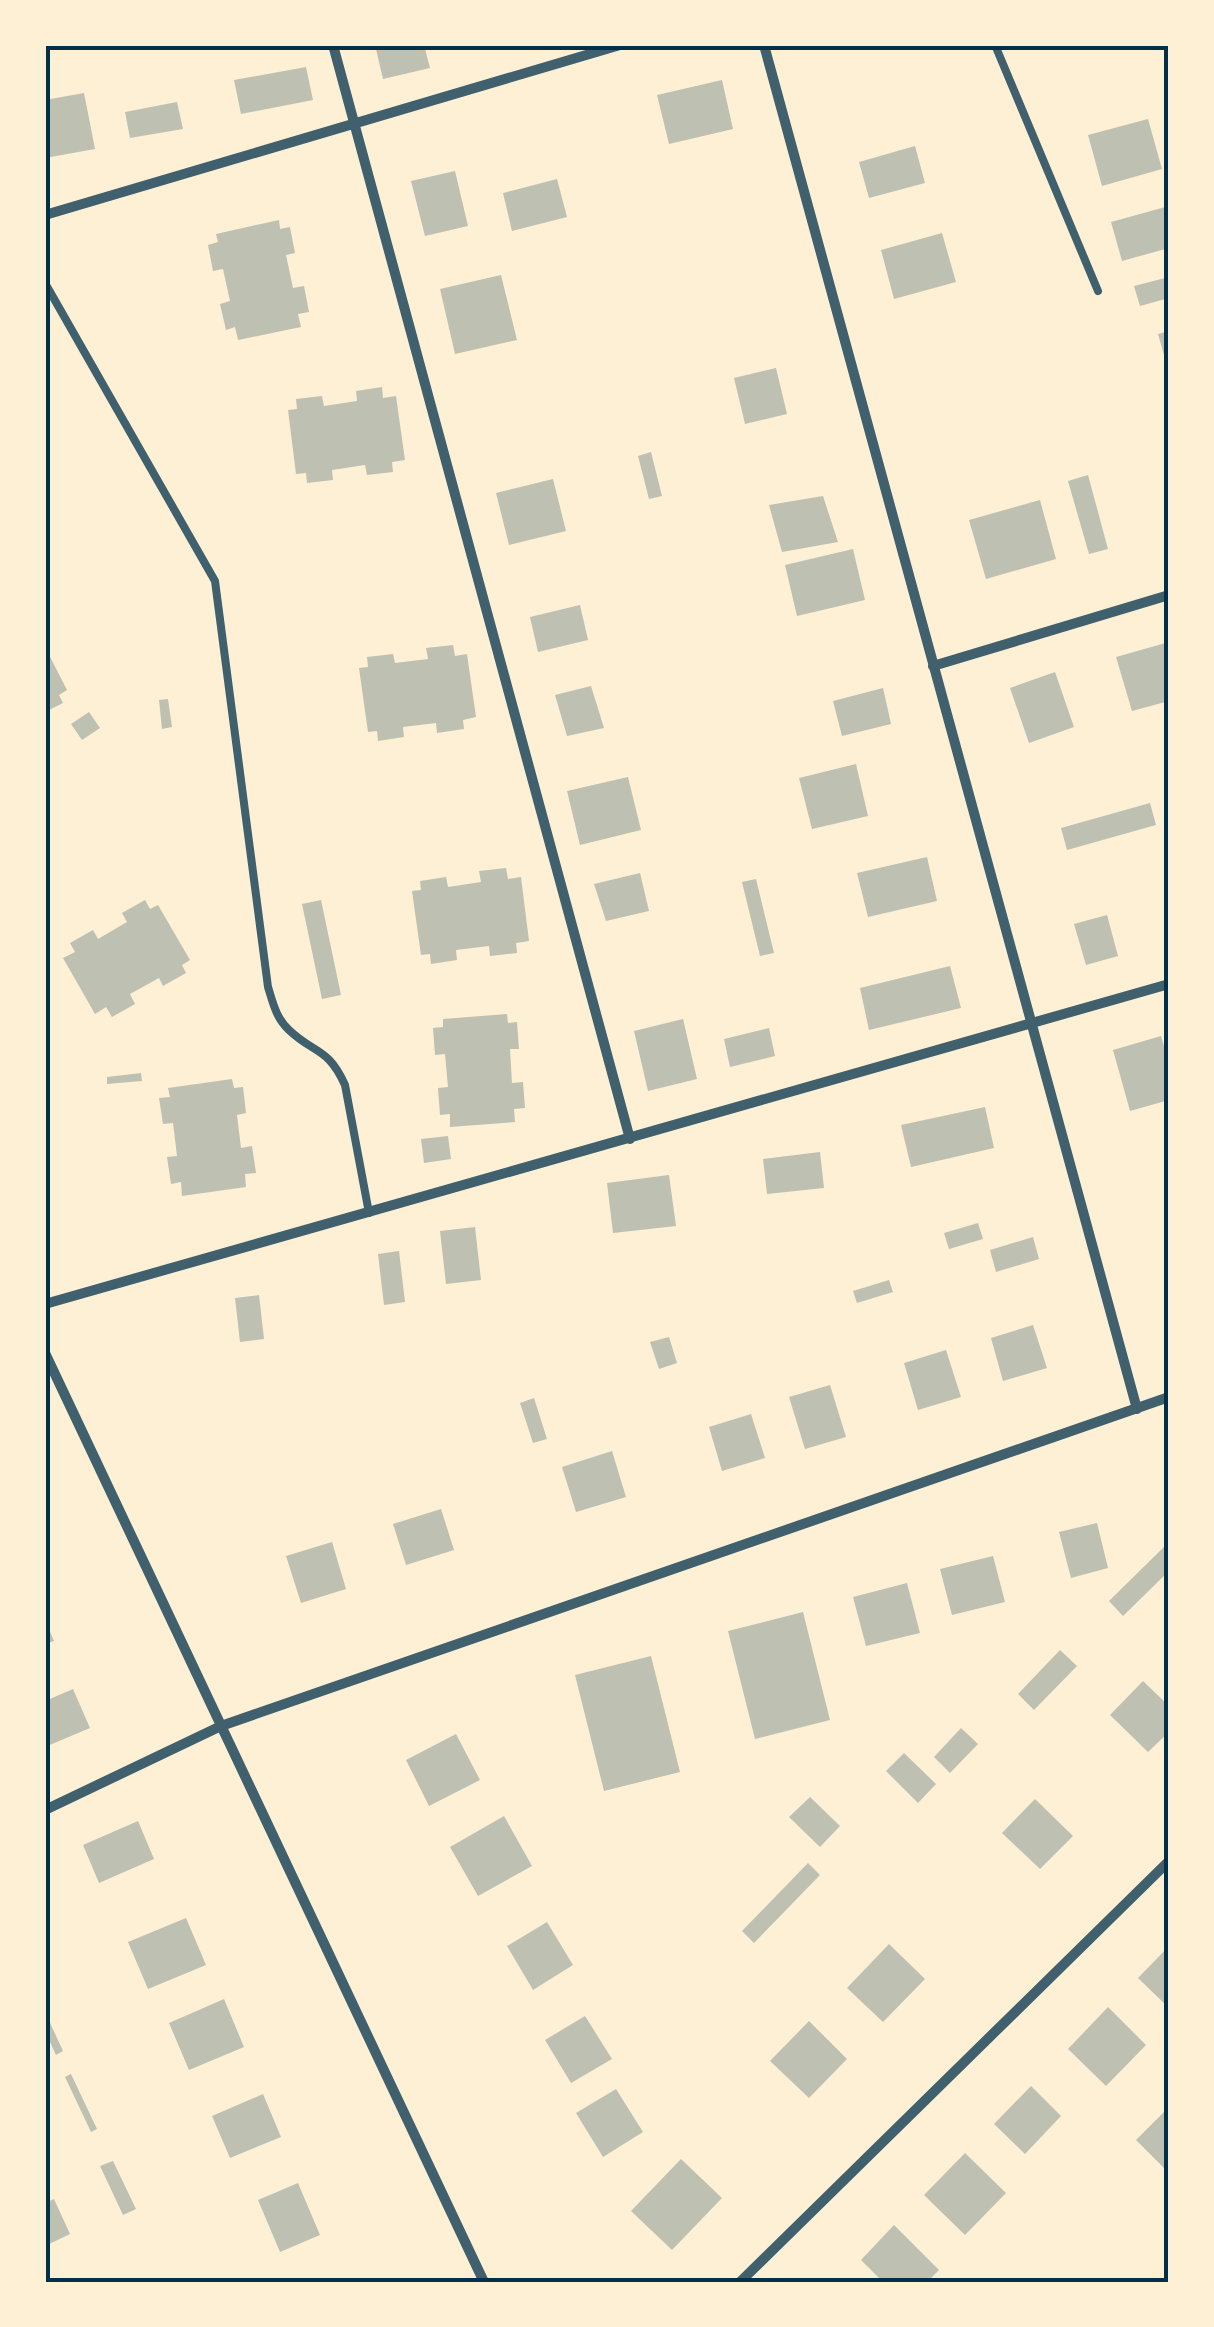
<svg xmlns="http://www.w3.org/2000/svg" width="1214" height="2327" font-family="'Sofia Sans Condensed',sans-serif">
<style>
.building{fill:#bec0b2}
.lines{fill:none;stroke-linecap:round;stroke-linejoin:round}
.service{stroke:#3f606c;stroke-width:8}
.minor{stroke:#3f606c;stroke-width:10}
.neatline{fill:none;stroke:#003049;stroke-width:4}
</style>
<rect width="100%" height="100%" fill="#fdf0d5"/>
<path class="building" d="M 375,45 L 424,45 L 430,68 L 383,79 Z
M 306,67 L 313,100 L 241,114 L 234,80 Z
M 722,80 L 733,129 L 669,144 L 657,95 Z
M 84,93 L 95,149 L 45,158 L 45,100 Z
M 177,102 L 183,129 L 130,138 L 125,112 Z
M 1148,119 L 1162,169 L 1102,186 L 1088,135 Z
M 915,146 L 925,183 L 869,198 L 859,162 Z
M 455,171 L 468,226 L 425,236 L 411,181 Z
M 557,179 L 567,217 L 512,231 L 503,193 Z
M 1169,206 L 1169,248 L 1122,261 L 1111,222 Z
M 279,220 L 280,229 L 290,227 L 295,253 L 286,255 L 293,288 L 304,286 L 309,312 L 298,314 L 301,327 L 238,340 L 235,327 L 226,330 L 220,304 L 230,301 L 223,269 L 213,271 L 208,245 L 218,242 L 216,234 Z
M 942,233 L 956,282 L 894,299 L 881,250 Z
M 501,275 L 517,340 L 455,354 L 440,289 Z
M 1169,277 L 1169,298 L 1140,306 L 1134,286 Z
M 1169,331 L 1169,369 L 1168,369 L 1158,334 Z
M 776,368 L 787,414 L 745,424 L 734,378 Z
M 382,387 L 383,398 L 396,396 L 405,460 L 392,462 L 393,472 L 367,475 L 365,465 L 332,470 L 333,480 L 307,483 L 306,473 L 296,474 L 288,410 L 297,409 L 296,399 L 322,396 L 324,406 L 357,401 L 356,391 Z
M 651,452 L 662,496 L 649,499 L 638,456 Z
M 1088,475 L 1108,549 L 1089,554 L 1068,481 Z
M 553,479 L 566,531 L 509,545 L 496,493 Z
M 823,496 L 838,542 L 782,552 L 769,505 Z
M 1040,500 L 1056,559 L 986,579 L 969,520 Z
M 853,549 L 865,600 L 797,616 L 785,565 Z
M 580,605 L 588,640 L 538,652 L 530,617 Z
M 1169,642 L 1169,701 L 1132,711 L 1116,657 Z
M 453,645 L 455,656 L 467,654 L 476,717 L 463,720 L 464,729 L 437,733 L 436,723 L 403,727 L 404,737 L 378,741 L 377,731 L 368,732 L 359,668 L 368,667 L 367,657 L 393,654 L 395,663 L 428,659 L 426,648 Z
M 45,647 L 67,690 L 59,695 L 63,703 L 45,712 Z
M 1055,672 L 1074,727 L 1029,743 L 1010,688 Z
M 591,686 L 604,728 L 567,736 L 555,695 Z
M 883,688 L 891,724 L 842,736 L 833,701 Z
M 168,699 L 172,727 L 162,729 L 159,700 Z
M 89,712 L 100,728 L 82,740 L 71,724 Z
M 856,764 L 868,816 L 812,829 L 799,778 Z
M 628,777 L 641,830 L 580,845 L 567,791 Z
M 1150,803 L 1156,825 L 1067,850 L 1061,828 Z
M 927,857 L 937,901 L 868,917 L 857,873 Z
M 506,868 L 508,879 L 521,877 L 529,941 L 516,943 L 517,953 L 490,956 L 489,946 L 456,950 L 457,960 L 431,964 L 430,954 L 421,955 L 412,891 L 421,890 L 420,881 L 446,877 L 448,887 L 481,882 L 479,871 Z
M 640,873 L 649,911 L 606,921 L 594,884 Z
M 756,879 L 774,953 L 760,956 L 742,882 Z
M 145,900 L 150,909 L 158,905 L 190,960 L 182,965 L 186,973 L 163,986 L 159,978 L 130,994 L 135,1004 L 112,1017 L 106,1007 L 95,1014 L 63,958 L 75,952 L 70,943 L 93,930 L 98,939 L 127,922 L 122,913 Z
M 321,900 L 341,995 L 322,999 L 302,904 Z
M 1107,915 L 1118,956 L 1086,965 L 1074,924 Z
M 950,966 L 961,1008 L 869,1030 L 860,988 Z
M 507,1014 L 508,1023 L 517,1022 L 519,1049 L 510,1049 L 512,1083 L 523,1082 L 525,1108 L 514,1109 L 515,1122 L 450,1127 L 450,1114 L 440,1115 L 438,1088 L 448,1087 L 445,1054 L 435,1055 L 433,1028 L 443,1027 L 443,1019 Z
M 683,1019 L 697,1079 L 648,1091 L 634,1031 Z
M 769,1028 L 775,1056 L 730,1067 L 724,1039 Z
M 1161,1036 L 1169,1063 L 1169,1100 L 1130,1111 L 1113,1050 Z
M 141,1073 L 142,1081 L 107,1084 L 107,1077 Z
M 232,1079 L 234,1088 L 243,1087 L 246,1113 L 237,1115 L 241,1148 L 252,1146 L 256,1173 L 245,1174 L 246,1187 L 182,1196 L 181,1182 L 171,1184 L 167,1157 L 177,1156 L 173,1123 L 163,1124 L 159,1098 L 170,1097 L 168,1088 Z
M 985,1107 L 994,1148 L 911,1167 L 901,1125 Z
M 448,1136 L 451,1159 L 424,1163 L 421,1139 Z
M 820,1152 L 824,1188 L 767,1194 L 763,1159 Z
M 669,1175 L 676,1226 L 613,1233 L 607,1183 Z
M 978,1223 L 983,1239 L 949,1249 L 944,1233 Z
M 475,1227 L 481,1280 L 446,1284 L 440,1231 Z
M 1033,1237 L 1039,1259 L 996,1272 L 990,1250 Z
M 399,1251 L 405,1302 L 384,1305 L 378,1254 Z
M 889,1280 L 893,1292 L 857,1303 L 853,1291 Z
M 259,1295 L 264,1339 L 240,1342 L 235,1298 Z
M 1033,1325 L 1047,1368 L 1003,1381 L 991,1338 Z
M 669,1337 L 677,1363 L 659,1369 L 650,1342 Z
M 946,1350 L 961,1397 L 918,1410 L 904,1363 Z
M 830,1385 L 846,1437 L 805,1449 L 789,1397 Z
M 534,1398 L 547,1439 L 533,1443 L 520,1403 Z
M 751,1414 L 765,1458 L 722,1471 L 709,1427 Z
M 612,1451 L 626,1497 L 576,1512 L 562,1467 Z
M 441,1509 L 454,1550 L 406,1565 L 393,1524 Z
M 1097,1523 L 1108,1568 L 1071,1578 L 1059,1532 Z
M 332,1542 L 346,1589 L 301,1603 L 286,1556 Z
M 1169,1542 L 1169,1571 L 1123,1616 L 1109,1601 Z
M 993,1556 L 1005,1602 L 952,1615 L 940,1569 Z
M 907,1583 L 920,1633 L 866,1646 L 853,1597 Z
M 803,1612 L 830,1720 L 755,1739 L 728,1631 Z
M 45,1620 L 54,1641 L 45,1644 Z
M 1060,1650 L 1077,1666 L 1034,1710 L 1018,1694 Z
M 651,1656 L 680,1772 L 604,1791 L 575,1675 Z
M 1143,1681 L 1169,1706 L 1169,1732 L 1148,1752 L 1110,1715 Z
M 73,1689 L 90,1728 L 45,1747 L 45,1701 Z
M 961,1728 L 978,1744 L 950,1773 L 934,1757 Z
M 456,1734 L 480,1780 L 429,1806 L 406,1760 Z
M 904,1753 L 936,1784 L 918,1803 L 886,1771 Z
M 810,1797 L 840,1826 L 820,1847 L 789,1817 Z
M 1035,1799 L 1073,1836 L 1040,1869 L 1002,1833 Z
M 504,1816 L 532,1866 L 478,1896 L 450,1847 Z
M 138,1821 L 154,1859 L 99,1883 L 83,1845 Z
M 808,1863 L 820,1875 L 754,1943 L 742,1931 Z
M 186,1918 L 206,1965 L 148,1989 L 128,1942 Z
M 547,1922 L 573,1965 L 533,1990 L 507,1946 Z
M 889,1944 L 925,1979 L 883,2022 L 847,1988 Z
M 1169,1946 L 1169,2008 L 1138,1978 Z
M 224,1999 L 244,2047 L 189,2070 L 169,2023 Z
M 1108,2007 L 1146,2045 L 1106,2086 L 1068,2049 Z
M 45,2012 L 63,2051 L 56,2055 L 45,2031 Z
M 585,2016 L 612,2059 L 571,2083 L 545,2040 Z
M 809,2021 L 847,2059 L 809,2098 L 770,2061 Z
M 71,2074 L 97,2129 L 91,2132 L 65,2077 Z
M 1031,2086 L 1061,2116 L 1025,2154 L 994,2124 Z
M 616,2089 L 643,2132 L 603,2157 L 576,2113 Z
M 263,2094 L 281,2137 L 230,2158 L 212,2116 Z
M 1164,2112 L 1169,2117 L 1169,2173 L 1136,2140 Z
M 965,2153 L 1006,2193 L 965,2235 L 924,2195 Z
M 681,2159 L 722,2198 L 672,2250 L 631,2211 Z
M 113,2161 L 136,2209 L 123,2215 L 100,2166 Z
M 298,2183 L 320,2235 L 280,2252 L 258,2200 Z
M 54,2199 L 70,2234 L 45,2246 L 45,2203 Z
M 894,2225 L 939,2270 L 927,2282 L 883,2282 L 861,2260 Z"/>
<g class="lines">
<path class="service" d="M 995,45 L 1098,291
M 45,283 L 215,581 L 268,987 C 273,1003 276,1018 289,1030 C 314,1054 328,1047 345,1085 L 369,1213"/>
<path class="minor" d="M 333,45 L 630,1139
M 764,45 L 1137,1409
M 45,215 L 620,45
M 933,666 L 1169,595
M 45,1304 L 1169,984
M 45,1353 L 484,2282
M 45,1810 L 221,1726 L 1169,1397
M 740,2282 L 1169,1861"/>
</g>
<rect width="1214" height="2327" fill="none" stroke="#fdf0d5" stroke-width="95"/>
<rect x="48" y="48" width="1118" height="2232" class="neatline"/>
</svg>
